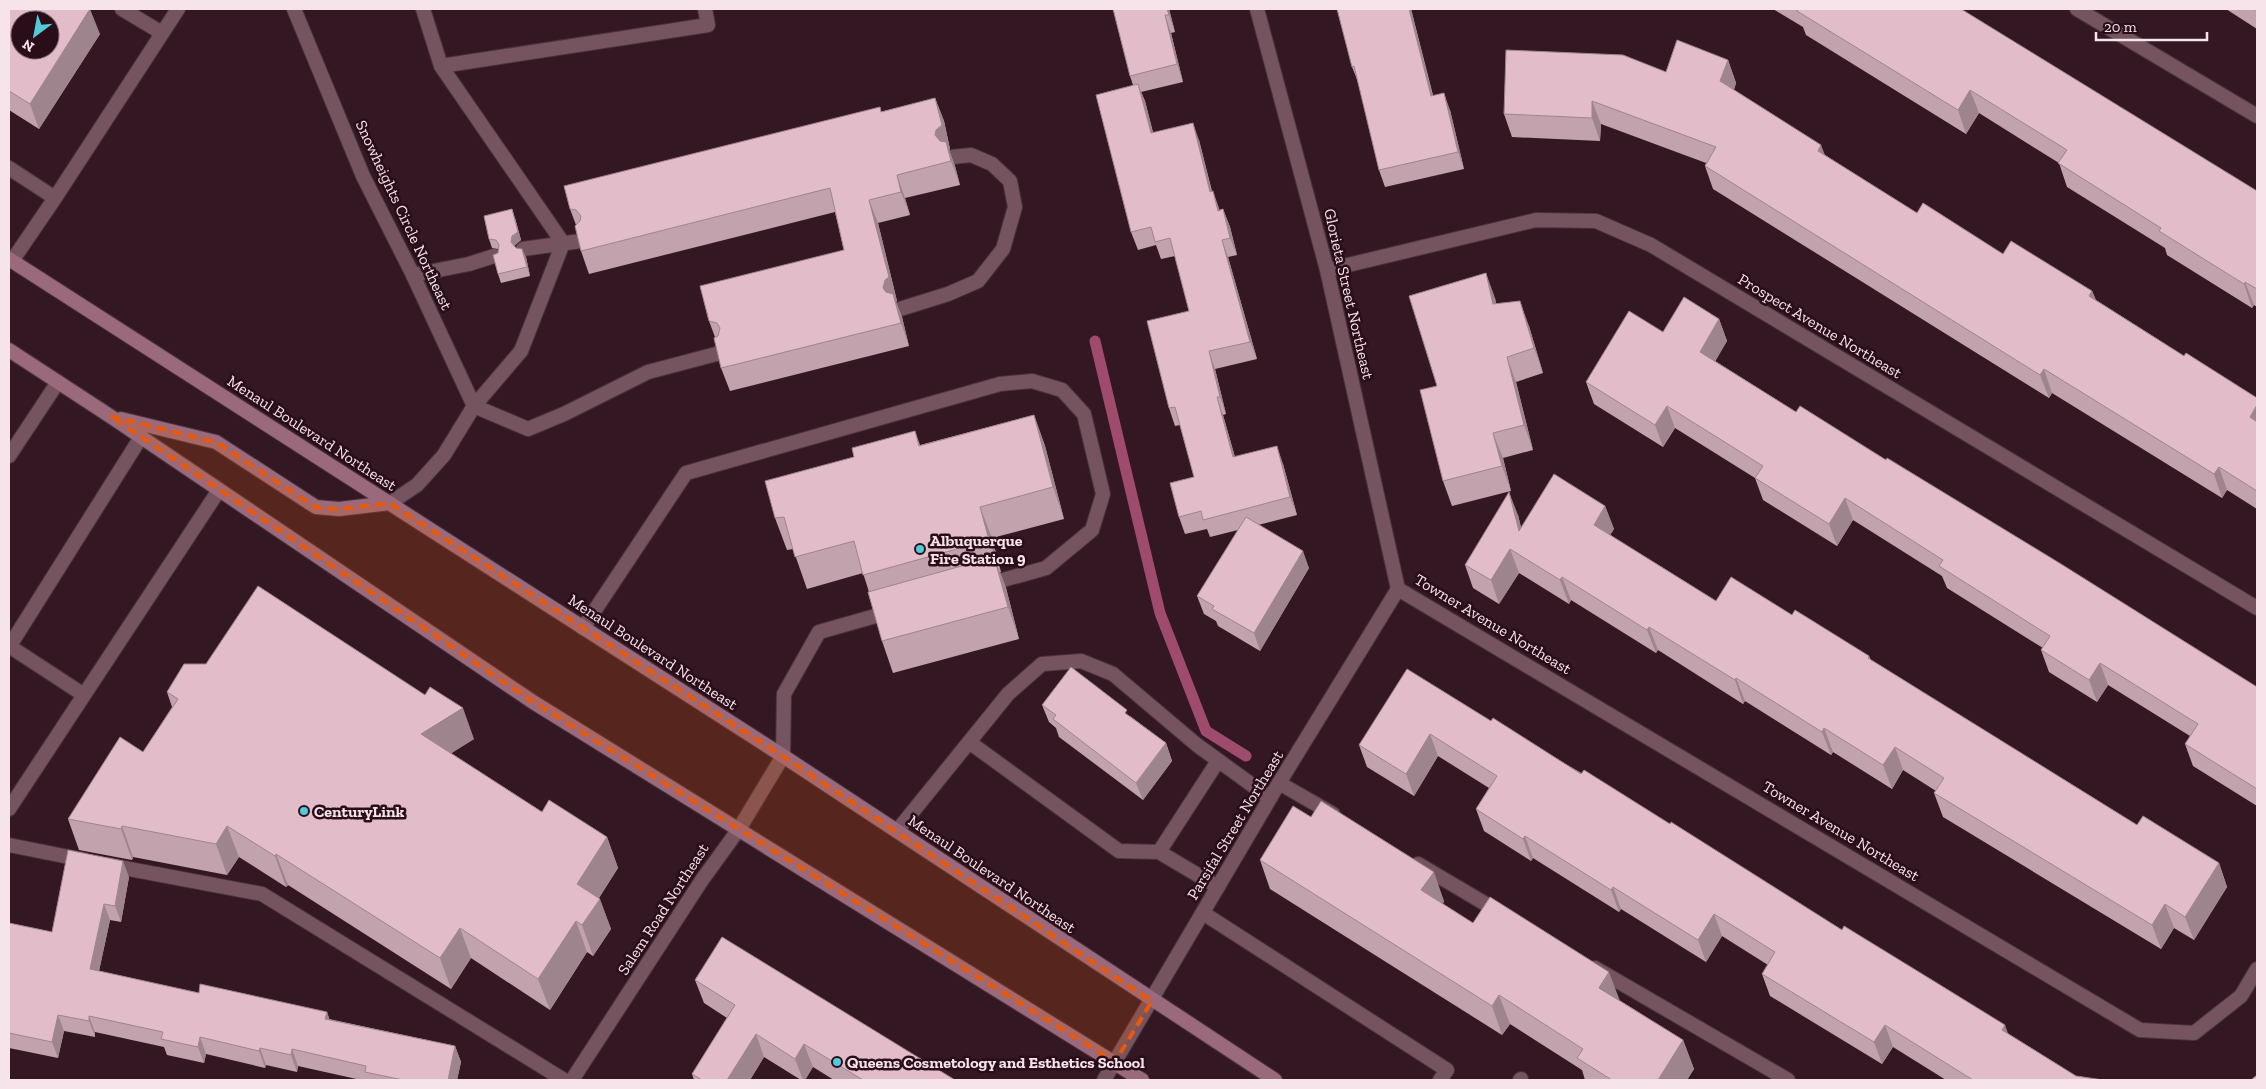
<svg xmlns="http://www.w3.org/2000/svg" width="2266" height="1089" font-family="'Zilla Slab',serif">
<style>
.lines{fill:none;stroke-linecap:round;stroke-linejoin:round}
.stream{stroke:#9f4b6e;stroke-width:11}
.service-casing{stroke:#4b343d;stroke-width:16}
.minor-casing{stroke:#4b343d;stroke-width:16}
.secondary-casing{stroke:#4b343d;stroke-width:16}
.service{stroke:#755460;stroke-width:14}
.minor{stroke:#755460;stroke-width:14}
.secondary{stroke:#9b697c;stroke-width:14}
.wall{fill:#c2a2ad}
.shaded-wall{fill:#9e848d}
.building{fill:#e2bcc9;stroke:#9e848d;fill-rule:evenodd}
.marked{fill:#e8590c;fill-opacity:0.2;stroke:#e8590c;stroke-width:4;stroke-dasharray:10 6;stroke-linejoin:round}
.poi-dot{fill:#52cbd9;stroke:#290e1a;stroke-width:2}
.labels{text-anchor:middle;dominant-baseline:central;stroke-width:5;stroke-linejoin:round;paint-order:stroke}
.street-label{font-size:16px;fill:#f7e3ea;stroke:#290e1a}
.poi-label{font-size:16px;font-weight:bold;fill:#f7e3ea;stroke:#290e1a;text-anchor:start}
</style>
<rect width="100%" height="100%" fill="#331823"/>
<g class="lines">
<path class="stream" d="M 1095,341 L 1160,613 L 1206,731 L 1246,756"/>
<g class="service-casing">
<path id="service" d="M 122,9 L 162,33
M 423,9 L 441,66 L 708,25 L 705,9
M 441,66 L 563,243 L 521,351 L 474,406 L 528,429 L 564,414 L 648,372 L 720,353
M 9,168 L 55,198 L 12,261
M 55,198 L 178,9
M 523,249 L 581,241
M 413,275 L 469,264 L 494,256
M 900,309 L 948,294 L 978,281 L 1003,249 L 1015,207 L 1010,181 L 992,164 L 971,155 L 952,157
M 9,456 L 58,382
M 583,628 L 686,473 L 1000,384 L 1032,381 L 1062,390 L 1084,414 L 1103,494 L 1092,530 L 1046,568 L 985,585
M 9,646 L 84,695
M 9,647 L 141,437
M 969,742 L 1119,851 L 1159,852 L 1218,887
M 783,756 L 784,694 L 819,632 L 893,611
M 1279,783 L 1333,814
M 9,809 L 219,490
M 897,831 L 1008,694 L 1042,664 L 1081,661 L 1113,674 L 1197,745 L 1270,798
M 9,845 L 84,860
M 1159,852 L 1218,761
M 1418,864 L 1501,913
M 108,865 L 262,894 L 564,1080
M 1203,913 L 1447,1070 L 1440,1080
M 1595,968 L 1788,1080
M 1520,1080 L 1521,1079"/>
</g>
<g class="minor-casing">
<path id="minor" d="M 294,9 L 363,176 L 413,275 L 474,406 L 444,455 L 417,485 L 390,503
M 1257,9 L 1327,270 L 1398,589
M 2077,9 L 2257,116
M 1327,270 L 1536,220 L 1596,221 L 1651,245 L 2257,608
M 1398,589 L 2140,1030 L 2194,1033 L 2241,996 L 2257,969
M 572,1080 L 702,880 L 739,829 L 783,756
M 1104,1080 L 1279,783 L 1398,589"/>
</g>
<g class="secondary-casing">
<path id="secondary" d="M 9,259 L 783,756 L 1275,1080
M 9,350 L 110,416 L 533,702 L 1142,1080
M 121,419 L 216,442 L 316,507 L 339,509 L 390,503"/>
</g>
<use href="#service" class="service"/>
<use href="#minor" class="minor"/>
<use href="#secondary" class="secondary"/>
</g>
<path class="wall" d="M 9,9 L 100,34 L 39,129 L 9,110 Z
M 1169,9 L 1175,32 L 1171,33 L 1183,82 L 1141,92 L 1145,101 L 1153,132 L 1199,140 L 1212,191 L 1219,210 L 1223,209 L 1230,227 L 1237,255 L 1228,257 L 1257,359 L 1215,369 L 1226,414 L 1223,415 L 1235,457 L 1283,464 L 1297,515 L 1258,525 L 1309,568 L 1260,651 L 1218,626 L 1216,621 L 1204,614 L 1197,596 L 1238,530 L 1210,537 L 1207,529 L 1185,534 L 1179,517 L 1194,477 L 1180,425 L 1175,426 L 1169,408 L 1189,311 L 1175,256 L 1161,259 L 1156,245 L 1138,250 L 1131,232 L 1133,85 L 1130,76 Z
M 1411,9 L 1433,95 L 1450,110 L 1464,169 L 1385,187 L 1379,170 L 1359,84 L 1352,67 Z
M 1773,9 L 1961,9 L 2257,191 L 2257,307 L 2254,305 L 2252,308 L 2167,255 L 2165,248 L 2067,187 L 2059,163 L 1979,113 L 1966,134 L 1806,35 L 1803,27 Z
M 2226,9 L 2257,9 L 2257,29 Z
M 1728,60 L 1736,83 L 1734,90 L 1825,155 L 1917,213 L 2003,254 L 2092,291 L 2096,300 L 2184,356 L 2257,398 L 2257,509 L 2227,490 L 2222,498 L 2052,393 L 2049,398 L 1713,189 L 1705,166 L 1706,163 L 1601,124 L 1600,141 L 1512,137 L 1504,114 L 1666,72 Z
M 935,98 L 944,121 L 950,149 L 949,150 L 955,166 L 960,185 L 905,198 L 910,215 L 878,223 L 897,301 L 896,302 L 902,317 L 909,346 L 730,391 L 721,368 L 715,337 L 709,321 L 844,250 L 835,212 L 589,274 L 581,251 L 576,225 L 570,209 L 880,107 L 881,112 Z
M 515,218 L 521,240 L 515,245 L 515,247 L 526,257 L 530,276 L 501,283 L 498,274 L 498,249 L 492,248 L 489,239 Z
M 1495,298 L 1496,304 L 1529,326 L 1543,373 L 1516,382 L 1533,450 L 1503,458 L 1511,491 L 1452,506 L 1443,481 L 1437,386 Z
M 1719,319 L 1727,341 L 1715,361 L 1796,412 L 1886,460 L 2257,687 L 2257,806 L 2193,766 L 2185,744 L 2190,736 L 2108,685 L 2097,702 L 2049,672 L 2041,650 L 2043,648 L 1947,588 L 1942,576 L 1853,520 L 1837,546 L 1763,500 L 1755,478 L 1675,428 L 1663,447 L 1594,404 L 1586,382 L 1663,332 Z
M 1034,415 L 1045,446 L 1064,519 L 992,538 L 1001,572 L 1000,572 L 1006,588 L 1019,639 L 893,673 L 882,641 L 869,592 L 863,573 L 807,589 L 793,549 L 787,550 L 775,518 L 854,457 L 915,431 L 920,445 Z
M 1605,506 L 1614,529 L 1610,535 L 1716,601 L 1792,615 L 1869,656 L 1871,660 L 2137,825 L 2219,863 L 2227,887 L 2194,940 L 2174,928 L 2161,949 L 1943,817 L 1934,793 L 1936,791 L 1903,770 L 1892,789 L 1833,752 L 1831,755 L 1745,701 L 1743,704 L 1658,650 L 1656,653 L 1571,600 L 1569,604 L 1519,573 L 1499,604 L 1473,588 L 1465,565 L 1518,515 L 1521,528 Z
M 167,692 L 474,739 L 451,753 L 542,812 L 607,837 L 618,868 L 599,898 L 611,929 L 593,956 L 587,952 L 550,1010 L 471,958 L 451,989 L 288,885 L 286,887 L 239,857 L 227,875 L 133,857 L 132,860 L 79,850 L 68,819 L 143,752 L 172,707 Z
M 1042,705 L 1130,716 L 1166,743 L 1172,761 L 1143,800 L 1059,737 L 1056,728 L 1049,722 Z
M 1491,721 L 1670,824 L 1842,930 L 2076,1076 L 2103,1080 L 1946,1080 L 1893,1047 L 1882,1064 L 1770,996 L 1762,974 L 1768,965 L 1722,936 L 1706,962 L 1621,909 L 1619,912 L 1533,858 L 1531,861 L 1484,831 L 1476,809 L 1489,788 L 1438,756 L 1414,796 L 1367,767 L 1359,745 Z
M 1260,860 L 1444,901 L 1443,904 L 1473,923 L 1619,1000 L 1683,1040 L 1694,1069 L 1687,1080 L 1585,1080 L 1582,1070 L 1510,1024 L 1502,1035 L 1270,889 Z
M 129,877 L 121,922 L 110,920 L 99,971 L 199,993 L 327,1012 L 329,1019 L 455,1046 L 461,1062 L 457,1080 L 361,1080 L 298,1066 L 297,1072 L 266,1065 L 265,1068 L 206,1054 L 204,1063 L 167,1055 L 164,1047 L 95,1032 L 95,1037 L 64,1031 L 58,1058 L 9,1048 L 9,923 L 52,932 Z
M 695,980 L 955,1080 L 834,1080 L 813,1067 L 805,1080 L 801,1080 L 764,1057 L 750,1080 L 694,1080 L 692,1074 L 727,1018 L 704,1003 Z"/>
<path class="shaded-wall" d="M 90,9 L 100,34 L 39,129 L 30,104 Z
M 1167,9 L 1169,9 L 1175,32 L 1169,15 Z
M 1409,9 L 1411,9 L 1437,113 L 1431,96 Z
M 2255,9 L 2257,9 L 2257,15 Z
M 1165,15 L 1171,33 L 1183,82 L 1177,64 Z
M 1728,60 L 1736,83 L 1728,105 L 1720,81 Z
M 1138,84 L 1145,101 L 1157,150 L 1151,133 Z
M 1970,90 L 1979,113 L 1966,134 L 1958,110 Z
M 1444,93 L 1450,110 L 1464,169 L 1458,152 Z
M 935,98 L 944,121 L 950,149 L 949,150 L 955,166 L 960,185 L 951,161 L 944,153 L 935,135 Z
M 1592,101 L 1601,124 L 1600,141 L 1592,118 Z
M 1193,123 L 1199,140 L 1216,209 L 1210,192 Z
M 1821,145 L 1830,168 L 1818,151 Z
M 897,175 L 905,198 L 910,215 L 901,192 Z
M 1213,191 L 1219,208 L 1224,228 L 1218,211 Z
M 869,200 L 878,223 L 897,301 L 896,302 L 902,317 L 909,346 L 901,323 L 883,288 Z
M 512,209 L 515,218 L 521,240 L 515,245 L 514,251 L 511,242 Z
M 1223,209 L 1230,227 L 1237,255 L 1230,238 Z
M 1222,240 L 1228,257 L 1257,359 L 1250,342 Z
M 522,249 L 526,257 L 530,276 L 527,267 Z
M 1486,273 L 1495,298 L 1502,329 L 1493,304 Z
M 2245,282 L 2254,305 L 2252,308 L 2244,284 Z
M 2092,291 L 2101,314 L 2089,296 Z
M 1520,301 L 1529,326 L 1543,373 L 1534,348 Z
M 1719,319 L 1727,341 L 1708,374 L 1700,352 Z
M 1209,351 L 1215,369 L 1226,414 L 1220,397 Z
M 1507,357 L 1516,382 L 1533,450 L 1524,425 Z
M 2044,369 L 2052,393 L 2049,398 L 2040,375 Z
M 1217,397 L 1223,415 L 1240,475 L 1233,457 Z
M 2257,405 L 2257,438 L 2250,417 Z
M 1667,406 L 1675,428 L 1663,447 L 1655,425 Z
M 1034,415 L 1045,446 L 1064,519 L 1053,487 Z
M 1493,433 L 1503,458 L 1511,491 L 1502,466 Z
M 1277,446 L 1283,464 L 1297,515 L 1290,497 Z
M 2219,467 L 2227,490 L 2222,498 L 2214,474 Z
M 1509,492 L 1518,515 L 1528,554 L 1519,531 Z
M 1845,498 L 1853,520 L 1837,546 L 1829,524 Z
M 1605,506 L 1614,529 L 1602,548 L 1594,525 Z
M 980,507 L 992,538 L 1001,572 L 989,540 Z
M 1510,549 L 1519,573 L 1499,604 L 1491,580 Z
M 1303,551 L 1309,568 L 1260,651 L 1254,633 Z
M 994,557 L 1006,588 L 1019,639 L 1008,607 Z
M 1562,577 L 1571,600 L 1569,604 L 1560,580 Z
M 1649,627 L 1658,650 L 1656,653 L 1647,630 Z
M 2100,663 L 2108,685 L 2097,702 L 2089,680 Z
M 1736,678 L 1745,701 L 1743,704 L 1735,680 Z
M 463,708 L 474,739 L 433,765 L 421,734 Z
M 1824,728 L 1833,752 L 1831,755 L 1822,732 Z
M 1430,734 L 1438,756 L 1414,796 L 1406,774 Z
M 1166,743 L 1172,761 L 1143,800 L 1136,783 Z
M 1895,747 L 1903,770 L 1892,789 L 1883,765 Z
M 122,826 L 133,857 L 132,860 L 121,829 Z
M 227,826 L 239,857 L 227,875 L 216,844 Z
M 1525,836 L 1533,858 L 1531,861 L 1523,839 Z
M 607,837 L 618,868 L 588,914 L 577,884 Z
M 276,854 L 288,885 L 286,887 L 275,856 Z
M 123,861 L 129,877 L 121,922 L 115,906 Z
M 2219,863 L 2227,887 L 2194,940 L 2185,917 Z
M 1434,872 L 1444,901 L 1432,920 L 1421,890 Z
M 1613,887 L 1621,909 L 1619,912 L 1611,890 Z
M 600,899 L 611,929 L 593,956 L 582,925 Z
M 104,904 L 110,920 L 96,985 L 90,969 Z
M 2165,904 L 2174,928 L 2161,949 L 2152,925 Z
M 1714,914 L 1722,936 L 1706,962 L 1698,940 Z
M 576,921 L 587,952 L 550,1010 L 538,979 Z
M 460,928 L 471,958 L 451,989 L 440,958 Z
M 1609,972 L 1620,1001 L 1599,988 Z
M 1499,995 L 1510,1024 L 1502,1035 L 1492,1006 Z
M 327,1012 L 333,1029 L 325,1019 Z
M 58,1015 L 64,1031 L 58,1058 L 52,1042 Z
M 89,1016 L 95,1032 L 95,1037 L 89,1021 Z
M 1885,1025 L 1893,1047 L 1882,1064 L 1874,1042 Z
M 2005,1025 L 2013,1047 L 2002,1030 Z
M 756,1034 L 764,1057 L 750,1080 L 727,1080 Z
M 200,1037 L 206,1054 L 204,1063 L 198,1047 Z
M 1683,1040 L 1694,1069 L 1687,1080 L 1658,1080 Z
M 804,1044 L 813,1067 L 805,1080 L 803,1080 L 795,1059 Z
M 455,1046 L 461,1062 L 457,1080 L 448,1080 Z
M 260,1048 L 266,1065 L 265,1068 L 259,1051 Z
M 292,1049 L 298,1066 L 297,1072 L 291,1055 Z"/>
<path class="building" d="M 9,9 L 90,9 L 30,104 L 9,91 ZM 20,20 L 50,20 L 50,50 L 20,50 Z
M 1113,9 L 1167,9 L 1169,15 L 1165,15 L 1177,64 L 1130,76 Z
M 1337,9 L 1409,9 L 1431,96 L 1444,93 L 1458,152 L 1379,170 L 1354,66 L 1352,67 Z
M 1798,9 L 1961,9 L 2257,191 L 2257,289 L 2245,282 L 2244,284 L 2159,231 L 2161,228 L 2058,163 L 2067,150 L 1970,90 L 1958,110 L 1797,11 Z
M 1677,40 L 1728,60 L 1720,81 L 1821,145 L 1818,151 L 1917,213 L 1923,203 L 2003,254 L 2011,241 L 2092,291 L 2089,296 L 2184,356 L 2186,353 L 2257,398 L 2257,405 L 2250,417 L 2257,422 L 2257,491 L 2219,467 L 2214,474 L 2044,369 L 2040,375 L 1705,166 L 1716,147 L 1592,101 L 1592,118 L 1504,114 L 1506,50 L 1623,55 L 1666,72 Z
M 1138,84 L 1151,133 L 1193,123 L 1210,192 L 1213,191 L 1218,211 L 1223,209 L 1230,238 L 1222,240 L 1250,342 L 1209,351 L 1220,397 L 1217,397 L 1233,457 L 1277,446 L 1290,497 L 1203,520 L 1201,511 L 1179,517 L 1170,483 L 1194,477 L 1175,407 L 1169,408 L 1147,321 L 1189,311 L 1170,238 L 1155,242 L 1151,227 L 1131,232 L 1096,95 Z
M 935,98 L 942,125 L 936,130 L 935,135 L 940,141 L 946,142 L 951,161 L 897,175 L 901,192 L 869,200 L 889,277 L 885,280 L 883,288 L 886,292 L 893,294 L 901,323 L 721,368 L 714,338 L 718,336 L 720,328 L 717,323 L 709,321 L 700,286 L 844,250 L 830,188 L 581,251 L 575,226 L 580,221 L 581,216 L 576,210 L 570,209 L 564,186 L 880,107 L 881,112 Z
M 512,209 L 518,232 L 512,236 L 511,242 L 516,248 L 522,249 L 527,267 L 498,274 L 493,255 L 498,253 L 499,245 L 496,240 L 489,239 L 484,216 Z
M 1486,273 L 1493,304 L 1520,301 L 1534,348 L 1507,357 L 1524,425 L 1493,433 L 1502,466 L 1443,481 L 1420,390 L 1437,386 L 1409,296 Z
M 1684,297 L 1719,319 L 1700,352 L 1796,412 L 1800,406 L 1886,460 L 1887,458 L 2061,564 L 2257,687 L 2257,789 L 2185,744 L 2198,724 L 2100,663 L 2089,680 L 2041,650 L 2050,636 L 1939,566 L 1943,560 L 1845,498 L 1829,524 L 1755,478 L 1763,466 L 1667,406 L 1655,425 L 1586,382 L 1629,311 L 1663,332 Z
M 1034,415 L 1053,487 L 980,507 L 989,540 L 863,575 L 854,541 L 795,557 L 784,517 L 775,518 L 765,481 L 854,457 L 852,448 L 915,431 L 919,446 Z
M 1554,474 L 1605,506 L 1594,525 L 1716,601 L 1731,577 L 1792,615 L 1795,610 L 1869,656 L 1868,658 L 2137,825 L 2143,816 L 2219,863 L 2185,917 L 2165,904 L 2152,925 L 1934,793 L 1944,778 L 1895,747 L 1883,765 L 1824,728 L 1822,732 L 1736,678 L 1735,680 L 1649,627 L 1647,630 L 1562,577 L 1560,580 L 1510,549 L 1491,580 L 1465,565 L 1509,492 L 1519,531 Z
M 1246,517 L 1303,551 L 1254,633 L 1212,609 L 1214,606 L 1197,596 Z
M 994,557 L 1008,607 L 882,641 L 868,592 Z
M 258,586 L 425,695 L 430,687 L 463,708 L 421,734 L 542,812 L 549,800 L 607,837 L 577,884 L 600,899 L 582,925 L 576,921 L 538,979 L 460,928 L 440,958 L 276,854 L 275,856 L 227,826 L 216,844 L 122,826 L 121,829 L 68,819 L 120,737 L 143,752 L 178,699 L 167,692 L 184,664 L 206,664 Z
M 1071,667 L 1127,710 L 1125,713 L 1166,743 L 1136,783 L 1053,719 L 1056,715 L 1042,705 Z
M 1407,669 L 1491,721 L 1493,718 L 1581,774 L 1584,770 L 1670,824 L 1671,822 L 1842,930 L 1844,926 L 1932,980 L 2005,1025 L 2002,1030 L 2076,1076 L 2103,1080 L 1973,1080 L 1885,1025 L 1874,1042 L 1762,974 L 1775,952 L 1714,914 L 1698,940 L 1613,887 L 1611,890 L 1525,836 L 1523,839 L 1476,809 L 1497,776 L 1430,734 L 1406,774 L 1359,745 Z
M 1321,801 L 1434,872 L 1421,890 L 1473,923 L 1490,897 L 1609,972 L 1599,988 L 1683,1040 L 1658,1080 L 1612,1080 L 1577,1058 L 1583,1049 L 1499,995 L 1492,1006 L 1260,860 L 1293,806 L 1311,817 Z
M 68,850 L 123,861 L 115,906 L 104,904 L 90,969 L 199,993 L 200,984 L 327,1012 L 325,1019 L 455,1046 L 448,1080 L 403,1080 L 365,1072 L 366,1066 L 292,1049 L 291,1055 L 260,1048 L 259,1051 L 200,1037 L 198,1047 L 161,1039 L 163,1032 L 89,1016 L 89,1021 L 58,1015 L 52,1042 L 9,1033 L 9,923 L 52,932 Z
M 722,937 L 955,1080 L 863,1080 L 804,1044 L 795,1059 L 756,1034 L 727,1080 L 702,1080 L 692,1074 L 735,1005 L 695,980 Z
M 2257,1075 L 2257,1080 L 2251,1080 Z"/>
<path class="marked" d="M 110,416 L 216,442 L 316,507 L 339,509 L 390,503 L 783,756 L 1152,1001 L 1115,1062 L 533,702 Z"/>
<g class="poi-dot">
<circle cx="920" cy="549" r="5"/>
<circle cx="304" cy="811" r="5"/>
<circle cx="837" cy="1062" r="5"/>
</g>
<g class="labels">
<g class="street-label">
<text transform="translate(404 215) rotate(65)">Snowheights Circle Northeast</text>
<text transform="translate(1349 294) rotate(77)">Glorieta Street Northeast</text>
<text transform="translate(1820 326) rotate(31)">Prospect Avenue Northeast</text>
<text transform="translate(312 433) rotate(33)">Menaul Boulevard Northeast</text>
<text transform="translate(1493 624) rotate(31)">Towner Avenue Northeast</text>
<text transform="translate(653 652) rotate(33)">Menaul Boulevard Northeast</text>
<text transform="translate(1235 825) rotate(-59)">Parsifal Street Northeast</text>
<text transform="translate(1841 831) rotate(31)">Towner Avenue Northeast</text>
<text transform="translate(992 874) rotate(34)">Menaul Boulevard Northeast</text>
<text transform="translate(663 909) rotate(-57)">Salem Road Northeast</text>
</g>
<g class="poi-label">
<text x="930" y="540">Albuquerque<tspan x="930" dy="18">Fire Station 9</tspan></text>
<text x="314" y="811">CenturyLink</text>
<text x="847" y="1062">Queens Cosmetology and Esthetics School</text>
</g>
</g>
<rect width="2266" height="1089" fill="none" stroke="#f7e3ea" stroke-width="20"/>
<g transform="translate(35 35) rotate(212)"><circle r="24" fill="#290e1a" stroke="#7b636d"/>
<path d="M0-4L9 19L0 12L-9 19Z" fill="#52cbd9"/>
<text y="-8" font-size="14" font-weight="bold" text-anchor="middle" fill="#f7e3ea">N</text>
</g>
<path d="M2096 32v8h111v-8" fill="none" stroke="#f7e3ea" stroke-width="2.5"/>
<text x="2104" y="32" font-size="15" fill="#f7e3ea" stroke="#290e1a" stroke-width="4" paint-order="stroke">20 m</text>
</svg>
